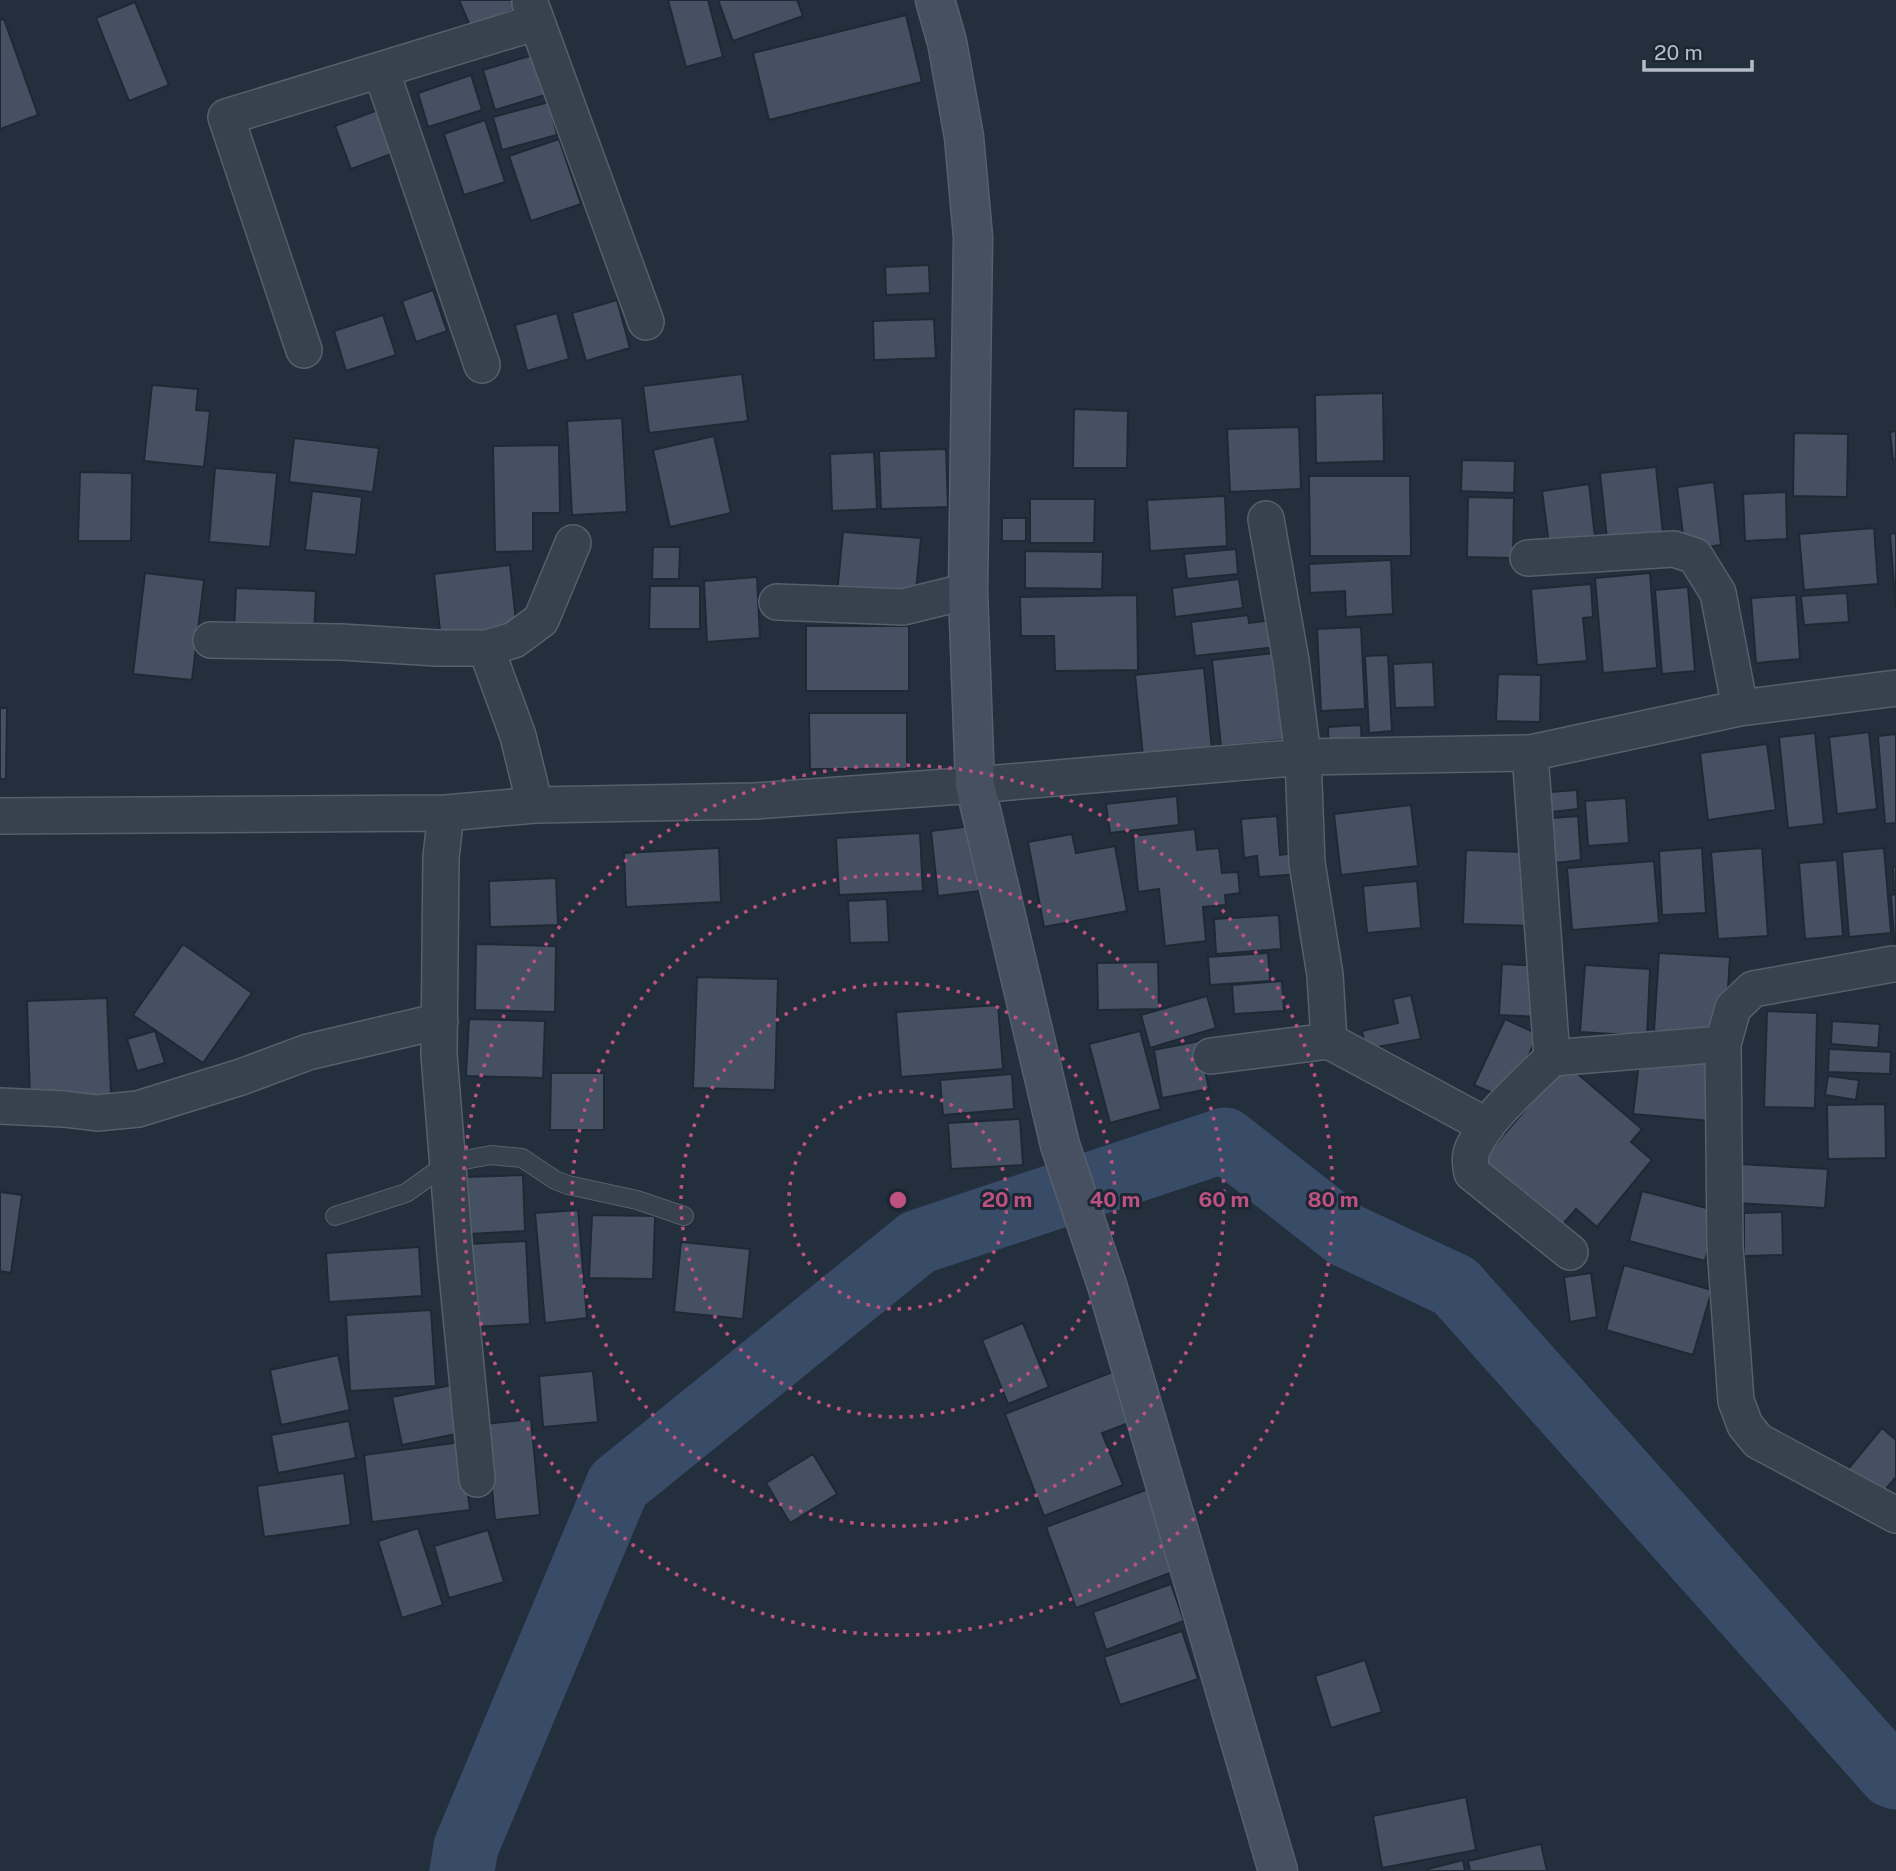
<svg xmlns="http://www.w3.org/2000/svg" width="1896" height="1871" font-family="'Public Sans',sans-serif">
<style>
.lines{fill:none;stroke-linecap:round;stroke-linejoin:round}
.river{stroke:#394c67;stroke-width:65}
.building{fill:#455162;stroke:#1f2835;stroke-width:2}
.lane-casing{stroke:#565f6c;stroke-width:20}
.street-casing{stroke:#565f6c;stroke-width:38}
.secondary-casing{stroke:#565f6c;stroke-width:41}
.lane{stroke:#38414e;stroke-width:18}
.street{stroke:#38414e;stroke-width:35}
.secondary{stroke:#465061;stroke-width:38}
.ring{fill:none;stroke:#bd5182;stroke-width:3.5;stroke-dasharray:3.5 7}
.centre{fill:#bd5182;stroke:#1d2633;stroke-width:3.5}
.ring-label{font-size:21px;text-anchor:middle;font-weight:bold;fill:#bd5182;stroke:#1d2633;stroke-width:6;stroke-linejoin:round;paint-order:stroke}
</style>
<rect width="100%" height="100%" fill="#242f3e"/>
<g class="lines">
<path class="river" d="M 462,1871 L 466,1847 L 618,1485 L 918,1242 L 1225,1140 L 1346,1235 L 1455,1286 L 1891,1775 L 1896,1777"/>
</g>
<path class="building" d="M 459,0 L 521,0 L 524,5 L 471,28 Z
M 668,0 L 708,0 L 723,57 L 686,67 Z
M 718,0 L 797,0 L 803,16 L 733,41 Z
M 135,2 L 169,85 L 129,101 L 96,18 Z
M 906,15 L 922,82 L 769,120 L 753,53 Z
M 4,19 L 38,115 L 0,129 L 0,20 Z
M 533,55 L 545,95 L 495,110 L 483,70 Z
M 471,75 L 482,110 L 428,127 L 418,93 Z
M 549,102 L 557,135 L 502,150 L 493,117 Z
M 378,110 L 394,153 L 351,169 L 335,126 Z
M 485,120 L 505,182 L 464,195 L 444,134 Z
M 559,139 L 581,204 L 531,221 L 509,156 Z
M 929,265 L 930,293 L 886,295 L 885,267 Z
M 433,290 L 447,331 L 416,342 L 402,301 Z
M 617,300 L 630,348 L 586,361 L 572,313 Z
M 557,313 L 569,359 L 527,371 L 515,325 Z
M 383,315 L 396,355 L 346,371 L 334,331 Z
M 934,319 L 936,358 L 874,360 L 873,321 Z
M 742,374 L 748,421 L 649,433 L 643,386 Z
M 152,385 L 198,389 L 196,410 L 210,411 L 204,467 L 144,461 Z
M 1383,393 L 1384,461 L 1316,463 L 1315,395 Z
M 1074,409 L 1128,411 L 1127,468 L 1073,468 Z
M 622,418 L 627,512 L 572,515 L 567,421 Z
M 1299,427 L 1301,489 L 1230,492 L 1227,429 Z
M 1896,431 L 1896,459 L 1893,460 L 1890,432 Z
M 1794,433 L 1848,434 L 1847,497 L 1793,496 Z
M 714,436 L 731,513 L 670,527 L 653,450 Z
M 294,438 L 379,448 L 373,492 L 289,482 Z
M 559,445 L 560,513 L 533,513 L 533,551 L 495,552 L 493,446 Z
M 946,449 L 948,507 L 881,509 L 879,451 Z
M 874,452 L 877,509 L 832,511 L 830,454 Z
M 1462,460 L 1515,461 L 1514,493 L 1461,491 Z
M 1656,467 L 1663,533 L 1607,539 L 1600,473 Z
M 215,468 L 277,473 L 270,547 L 209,542 Z
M 80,472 L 132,473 L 131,541 L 78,541 Z
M 1309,476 L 1410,476 L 1411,556 L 1310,556 Z
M 1714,482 L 1721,545 L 1685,550 L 1677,487 Z
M 1589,484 L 1596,546 L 1550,552 L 1542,491 Z
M 312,491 L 362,497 L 356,555 L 305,550 Z
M 1786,492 L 1787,539 L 1745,541 L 1743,494 Z
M 1225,496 L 1227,546 L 1150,551 L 1147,500 Z
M 1468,497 L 1514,498 L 1513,558 L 1467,557 Z
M 1030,499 L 1095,499 L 1094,543 L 1030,543 Z
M 1002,518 L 1026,518 L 1026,541 L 1002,541 Z
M 1874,528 L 1878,584 L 1804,590 L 1799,534 Z
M 843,532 L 921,538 L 915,601 L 837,594 Z
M 1896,533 L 1896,610 L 1890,534 Z
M 653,547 L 680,547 L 679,579 L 652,579 Z
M 1236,549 L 1238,574 L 1187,579 L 1184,554 Z
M 1025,551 L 1103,552 L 1102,589 L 1025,588 Z
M 1391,560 L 1393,614 L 1346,617 L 1345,591 L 1310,593 L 1309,564 Z
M 510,565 L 517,632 L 441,640 L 434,574 Z
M 145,573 L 204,580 L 192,680 L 133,674 Z
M 1650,573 L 1657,668 L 1603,673 L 1595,578 Z
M 757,577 L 760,638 L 707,642 L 704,581 Z
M 1239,579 L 1243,608 L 1175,617 L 1172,588 Z
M 1591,584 L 1593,617 L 1583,618 L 1587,661 L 1537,665 L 1531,589 Z
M 650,586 L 700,586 L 700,629 L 649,629 Z
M 1688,587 L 1695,671 L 1662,674 L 1655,590 Z
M 236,588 L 316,591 L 314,637 L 234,634 Z
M 1847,593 L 1849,622 L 1804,625 L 1801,596 Z
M 1137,595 L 1138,670 L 1055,671 L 1054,636 L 1021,636 L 1020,597 Z
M 1796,595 L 1800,659 L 1756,663 L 1751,598 Z
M 1248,615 L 1249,623 L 1273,620 L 1276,647 L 1195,656 L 1191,622 Z
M 806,626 L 909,626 L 909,691 L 806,691 Z
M 1361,627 L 1365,709 L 1321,711 L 1317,629 Z
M 1275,653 L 1284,740 L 1221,746 L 1212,660 Z
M 1388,655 L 1392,731 L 1369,733 L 1365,656 Z
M 1433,662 L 1435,707 L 1395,708 L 1393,664 Z
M 1204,668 L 1212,750 L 1143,756 L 1135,675 Z
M 1498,674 L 1541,675 L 1540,722 L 1496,721 Z
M 0,708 L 7,708 L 6,779 L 0,779 Z
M 809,713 L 907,713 L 907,769 L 810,769 Z
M 1361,725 L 1362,749 L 1329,752 L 1328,727 Z
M 1869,732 L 1877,809 L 1837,814 L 1829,737 Z
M 1815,733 L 1824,824 L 1788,828 L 1779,737 Z
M 1896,734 L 1896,823 L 1885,824 L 1878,736 Z
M 1767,744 L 1776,810 L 1708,820 L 1700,753 Z
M 1577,790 L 1578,809 L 1551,812 L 1550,792 Z
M 1177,796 L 1179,825 L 1110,833 L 1106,804 Z
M 1626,798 L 1629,843 L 1588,846 L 1585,801 Z
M 1411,805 L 1418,866 L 1341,875 L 1334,814 Z
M 1277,816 L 1280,855 L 1296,853 L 1299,874 L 1259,877 L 1257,856 L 1244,858 L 1241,819 Z
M 1578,816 L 1581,860 L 1555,863 L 1552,818 Z
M 972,826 L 980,891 L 938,896 L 931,831 Z
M 1195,829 L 1197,850 L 1219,848 L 1222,873 L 1238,872 L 1240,893 L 1225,895 L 1226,905 L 1203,907 L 1206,941 L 1165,946 L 1159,889 L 1138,892 L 1133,836 Z
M 920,833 L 923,891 L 839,895 L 836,838 Z
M 1072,834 L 1076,853 L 1115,846 L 1127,911 L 1044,927 L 1028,842 Z
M 719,848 L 721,902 L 626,907 L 624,853 Z
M 1702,848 L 1706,913 L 1662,915 L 1659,851 Z
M 1762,848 L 1768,936 L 1718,939 L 1711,852 Z
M 1884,848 L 1891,933 L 1849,937 L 1842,852 Z
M 1466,850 L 1523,852 L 1533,926 L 1463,924 Z
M 1837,860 L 1843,936 L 1805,939 L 1799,863 Z
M 1654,861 L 1659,923 L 1572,930 L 1567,868 Z
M 1893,867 L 1896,867 L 1896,890 L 1894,891 Z
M 556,878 L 558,925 L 490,927 L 489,881 Z
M 1417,881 L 1421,928 L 1367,933 L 1363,886 Z
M 1896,894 L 1896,950 L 1895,950 L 1891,895 Z
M 887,899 L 889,942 L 850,943 L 848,901 Z
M 1279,915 L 1281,949 L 1216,954 L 1214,919 Z
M 183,944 L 252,993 L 203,1063 L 133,1015 Z
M 476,944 L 556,946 L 555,1012 L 475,1010 Z
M 1268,953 L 1270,981 L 1210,985 L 1208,957 Z
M 1659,953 L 1730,957 L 1725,1036 L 1654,1031 Z
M 1158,962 L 1159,1009 L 1098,1010 L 1097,963 Z
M 1502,964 L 1542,966 L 1540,1017 L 1499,1015 Z
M 1585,965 L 1650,969 L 1647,1036 L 1580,1032 Z
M 697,977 L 778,979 L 775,1090 L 693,1088 Z
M 1282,981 L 1284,1011 L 1234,1014 L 1232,985 Z
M 1411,995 L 1421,1039 L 1366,1049 L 1362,1031 L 1398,1023 L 1393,999 Z
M 1207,996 L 1216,1028 L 1150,1048 L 1141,1015 Z
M 107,998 L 111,1095 L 30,1098 L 27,1001 Z
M 998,1005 L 1003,1069 L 901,1077 L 896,1012 Z
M 1767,1011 L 1817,1013 L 1815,1108 L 1764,1107 Z
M 469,1019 L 545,1021 L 543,1078 L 466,1076 Z
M 1505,1019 L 1538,1034 L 1509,1100 L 1474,1085 Z
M 1832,1021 L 1880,1024 L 1878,1048 L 1831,1044 Z
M 155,1031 L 165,1063 L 137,1071 L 127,1039 Z
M 1140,1031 L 1161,1109 L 1110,1123 L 1089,1044 Z
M 1199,1041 L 1209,1089 L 1162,1098 L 1154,1050 Z
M 1829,1049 L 1891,1052 L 1890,1074 L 1828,1072 Z
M 1640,1054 L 1716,1061 L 1710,1121 L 1633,1114 Z
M 1565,1063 L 1642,1129 L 1631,1142 L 1652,1160 L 1597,1227 L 1576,1209 L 1556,1232 L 1478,1165 Z
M 551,1073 L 604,1073 L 604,1130 L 550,1130 Z
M 1012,1074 L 1014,1109 L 943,1115 L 940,1080 Z
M 1828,1076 L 1859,1080 L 1856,1100 L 1825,1095 Z
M 1885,1104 L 1886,1158 L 1828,1159 L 1827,1105 Z
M 1020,1119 L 1023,1165 L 951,1169 L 948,1123 Z
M 1738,1164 L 1828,1169 L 1825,1208 L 1736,1203 Z
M 523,1175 L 525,1231 L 469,1234 L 467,1177 Z
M 1642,1191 L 1718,1211 L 1705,1261 L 1629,1241 Z
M 0,1192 L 22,1195 L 11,1273 L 0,1271 Z
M 578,1210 L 587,1318 L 545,1323 L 535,1213 Z
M 1782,1212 L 1783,1255 L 1744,1256 L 1744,1213 Z
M 592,1215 L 655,1216 L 653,1279 L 589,1278 Z
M 526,1241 L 530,1324 L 473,1327 L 469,1244 Z
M 681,1242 L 750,1249 L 743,1319 L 674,1312 Z
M 419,1247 L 422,1296 L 329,1302 L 326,1253 Z
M 1624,1265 L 1712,1290 L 1693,1355 L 1606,1330 Z
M 1591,1273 L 1597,1317 L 1570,1322 L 1564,1277 Z
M 431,1310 L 436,1386 L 350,1391 L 346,1315 Z
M 1023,1323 L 1049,1387 L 1008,1404 L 982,1340 Z
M 338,1355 L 350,1410 L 281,1425 L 270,1370 Z
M 593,1371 L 598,1422 L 543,1427 L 539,1376 Z
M 1115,1371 L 1134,1421 L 1102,1433 L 1123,1485 L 1044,1516 L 1005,1414 Z
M 452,1385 L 461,1433 L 402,1445 L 392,1397 Z
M 531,1419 L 540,1515 L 495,1520 L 486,1424 Z
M 349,1421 L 356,1458 L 278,1473 L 271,1435 Z
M 1882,1428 L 1896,1440 L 1896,1477 L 1880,1496 L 1848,1469 Z
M 461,1442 L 470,1510 L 372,1522 L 364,1455 Z
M 813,1454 L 837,1494 L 790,1523 L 766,1483 Z
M 344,1473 L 351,1525 L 264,1537 L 257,1486 Z
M 1151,1488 L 1181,1569 L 1076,1608 L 1046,1527 Z
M 418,1528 L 443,1605 L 402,1618 L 378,1541 Z
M 488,1530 L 504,1582 L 449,1598 L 434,1546 Z
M 1171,1584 L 1184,1621 L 1106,1650 L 1093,1612 Z
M 1182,1631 L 1198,1679 L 1120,1705 L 1104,1657 Z
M 1365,1660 L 1382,1712 L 1331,1728 L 1315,1676 Z
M 1466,1797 L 1476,1850 L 1382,1868 L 1373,1816 Z
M 1541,1844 L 1547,1871 L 1470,1871 L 1468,1861 Z
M 1463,1860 L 1465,1871 L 1429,1871 L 1428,1869 Z"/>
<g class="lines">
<g class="lane-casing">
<path id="lane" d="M 335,1216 L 406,1193 L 448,1163 L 491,1155 L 522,1158 L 555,1180 L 568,1185 L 637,1200 L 684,1216"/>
</g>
<g class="street-casing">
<path id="street" d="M 530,3 L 646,322
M 381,70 L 482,365
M 304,350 L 226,117 L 537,22
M 1266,519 L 1291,661 L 1303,757 L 1307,863 L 1325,975 L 1329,1041
M 1528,558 L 1674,549 L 1695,556 L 1718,593 L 1740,708
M 777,602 L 903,607 L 968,591
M 211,640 L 341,642 L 437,648 L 486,648 L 518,736 L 535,805
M 486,648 L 514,640 L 541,620 L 573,543
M 1530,753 L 1552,1058 C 1528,1082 1488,1116 1474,1146 C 1469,1155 1470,1163 1472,1173 L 1570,1252
M 446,813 L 441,857 L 439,1055 L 455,1254 L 477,1479
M 0,816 L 446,813 L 535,805 L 755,801 L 975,785 L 1303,757 L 1530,753 L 1740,708 L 1896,688
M 1723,1044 L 1733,1008 L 1753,989 L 1893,964
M 1211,1056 L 1329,1041 L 1487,1126
M 1552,1058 L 1723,1044 L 1725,1246 L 1736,1401 L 1745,1425 L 1758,1441 L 1896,1515
M 0,1106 L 64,1109 L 97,1113 L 138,1109 L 241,1077 L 308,1052 L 440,1021"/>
</g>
<g class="secondary-casing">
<path id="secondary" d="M 935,0 L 947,42 L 964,137 L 973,237 L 968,591 L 975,785 L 1060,1145 L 1107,1285 L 1278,1871"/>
</g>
<use href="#lane" class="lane"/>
<use href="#street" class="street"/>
<use href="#secondary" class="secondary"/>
</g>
<g class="ring">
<circle cx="898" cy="1200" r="109"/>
<circle cx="898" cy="1200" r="217"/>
<circle cx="898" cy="1200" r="326"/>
<circle cx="898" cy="1200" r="435"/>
</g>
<circle cx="898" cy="1200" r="10" class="centre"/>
<g class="ring-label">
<text x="1007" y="1207">20 m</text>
<text x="1115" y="1207">40 m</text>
<text x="1224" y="1207">60 m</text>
<text x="1333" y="1207">80 m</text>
</g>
<path d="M1644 60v10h108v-10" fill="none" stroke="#b4bcc9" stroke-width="3.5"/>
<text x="1654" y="60" font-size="21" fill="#b4bcc9" stroke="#1d2633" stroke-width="5" paint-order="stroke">20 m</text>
</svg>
